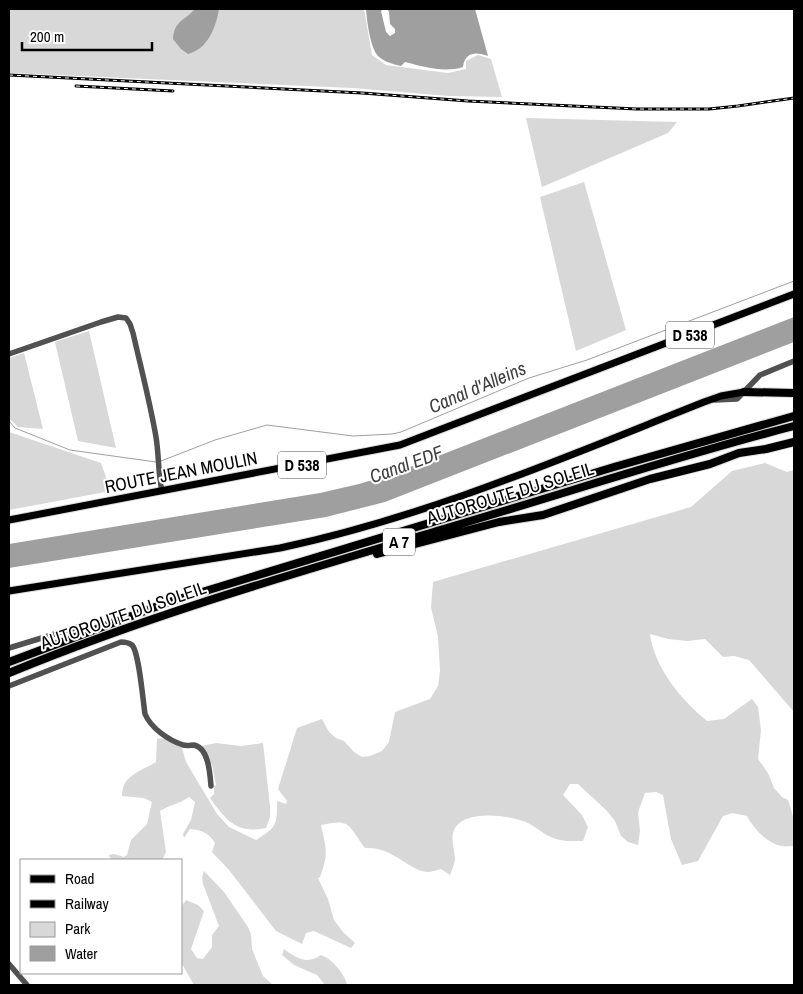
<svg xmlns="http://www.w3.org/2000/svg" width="803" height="994" font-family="'Archivo Narrow',sans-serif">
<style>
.green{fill:#d8d8d8}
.water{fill:#9f9f9f}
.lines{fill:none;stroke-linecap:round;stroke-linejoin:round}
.stream{stroke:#9f9f9f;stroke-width:1}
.major-casing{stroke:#dbdbdb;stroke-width:9}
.highway-casing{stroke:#dbdbdb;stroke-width:10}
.minor{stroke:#515151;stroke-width:5.5}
.major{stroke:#000;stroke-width:7}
.highway{stroke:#000;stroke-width:8}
.rail-casing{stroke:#000;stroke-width:3}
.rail{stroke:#fff;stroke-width:1;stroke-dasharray:4;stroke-linecap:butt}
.labels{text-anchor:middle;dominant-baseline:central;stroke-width:4;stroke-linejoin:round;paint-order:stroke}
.shield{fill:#fff;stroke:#4c4c4c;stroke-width:1}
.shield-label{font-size:16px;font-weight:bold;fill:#000}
.street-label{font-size:18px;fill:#000;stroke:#fff}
.water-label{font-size:19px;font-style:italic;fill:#404040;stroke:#fff}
</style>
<rect width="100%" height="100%" fill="#fff"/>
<path class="green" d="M 9,9 L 364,9 L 372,55 L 386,65 L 448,73 L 466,69 L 466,61 L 478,55 L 491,59 L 502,97 L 449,96 L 352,88 L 9,73 Z
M 526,118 L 677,122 L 668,133 L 542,187 Z
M 584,182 L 626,330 L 576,351 L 540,197 Z
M 89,331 L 116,448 L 78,441 L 55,342 Z
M 24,353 L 43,429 L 18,427 L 9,418 L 9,358 Z
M 9,432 L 101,463 L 111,491 L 9,510 Z
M 765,463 L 787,472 L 794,470 L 794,712 L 749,660 L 734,656 L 723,657 L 705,639 L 687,641 L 668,639 L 650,634 C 654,667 682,701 707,721 L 724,719 L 752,699 L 758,707 L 761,730 L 758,759 L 768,773 L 774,788 L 782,797 L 788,800 L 790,806 L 794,820 L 794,846 C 791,846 785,847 781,846 C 767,843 753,828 747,816 L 732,813 L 723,816 L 698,861 L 682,865 L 671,839 L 663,795 L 656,792 L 645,793 L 638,812 L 640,831 L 638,845 L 628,842 L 621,836 L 615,821 L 607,811 L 578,784 L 570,784 L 563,795 L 582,815 L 588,827 L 583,841 C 572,841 563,842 553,838 C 543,834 535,826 526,822 C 509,815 463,809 454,830 C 450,840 455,850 455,860 C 454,865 452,870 450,875 L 441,869 C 438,870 433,871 430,872 C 410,873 394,846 365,848 C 348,825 351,818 321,825 C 326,849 329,853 320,877 L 318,878 L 328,899 L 334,920 L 343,932 L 355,943 L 351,948 L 314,931 L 306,933 L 302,944 L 276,931 L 229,870 L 212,852 L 215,843 C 209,833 202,830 190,829 L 184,838 L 183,834 L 191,820 L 195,802 L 189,797 C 178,805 171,804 160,811 L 166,852 L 162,860 L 111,860 L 109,855 L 114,854 L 124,857 L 127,855 L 131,840 L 147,824 L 152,802 L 144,798 L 122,796 C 122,775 140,772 156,762 L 157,739 C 166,737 175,743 182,748 L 186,762 L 217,814 L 229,827 L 256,840 C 277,827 277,825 277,801 L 286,804 L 287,801 L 278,789 L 297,728 L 322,719 L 329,732 L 336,738 L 344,741 L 354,752 L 362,757 L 370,756 L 382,751 L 389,742 L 395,712 L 430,699 L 438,686 L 440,671 L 438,637 L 431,607 L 433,582 L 691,507 L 732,471 Z
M 216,743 L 241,746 L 263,743 L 270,806 L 270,817 L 266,828 C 236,834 226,820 210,798 L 214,794 L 214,786 L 216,785 L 212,765 L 201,746 Z
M 204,871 L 224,892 L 248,927 L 251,934 L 252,949 L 263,976 L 273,985 L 194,985 L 181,962 L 181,907 L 186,900 L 198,905 L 204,911 L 191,949 L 197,958 L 203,959 L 212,947 L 212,935 L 219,926 L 203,884 L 202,877 Z
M 284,949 C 296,958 307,965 321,955 C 332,959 345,974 347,985 L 325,985 L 317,975 L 294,965 L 282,955 Z"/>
<path class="water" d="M 195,9 L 219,9 C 216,27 208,49 188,54 L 181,49 L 173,39 C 174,21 184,21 195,9 Z
M 366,9 L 383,9 L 381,11 L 386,32 L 390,36 L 395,33 L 395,29 L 390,24 L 389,12 L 387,9 L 475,9 L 488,56 C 477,52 465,51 463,67 C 444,73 425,67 405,62 L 401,66 C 393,64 384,62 378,56 C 370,47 367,21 366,9 Z
M 794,317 L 794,342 L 385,502 L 326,517 L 9,568 L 9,544 L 320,493 L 359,484 L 392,474 Z"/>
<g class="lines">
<path class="stream" d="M 9,421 L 15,428 L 70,450 L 156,462
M 161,461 L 215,440 L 267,425 L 353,436 L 392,434 L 401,432 L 529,378 L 587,360 L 794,281"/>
<g class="major-casing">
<path id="major" d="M 9,520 L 400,445 L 794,294
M 9,591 L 280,548 C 427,517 565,457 704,402 L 721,396 L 744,392"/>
</g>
<g class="highway-casing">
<path id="highway" d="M 744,392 L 794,393
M 377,554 L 499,522 L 543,515 L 650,479 L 710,464 L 739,453 L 766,449 L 794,442
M 9,662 L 166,603 L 614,467 L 794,416
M 9,673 C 154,613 306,570 457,525 C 569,492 681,455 794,426"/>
</g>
<path class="minor" d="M 9,354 L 101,322 L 118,317 L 126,318 L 130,324 L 133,333 C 141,368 150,402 156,437 C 159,455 158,474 162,491
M 715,400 L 737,399 L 760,375 L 794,361
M 9,648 L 81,626
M 9,686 L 121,642 C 125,642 128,642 132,645 C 139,652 143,701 145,714 C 151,728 168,740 183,745 C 187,746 191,745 194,745 C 209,748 210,775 211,786
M 9,964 L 27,985"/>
<use href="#major" class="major"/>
<use href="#highway" class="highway"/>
<g class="rail-casing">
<path id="rail" d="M 9,75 L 362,93 L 468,101 L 637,109 L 709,109 L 738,106 L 794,98
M 76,86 L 173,91"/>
</g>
<use href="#rail" class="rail"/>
</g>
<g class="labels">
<g class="shield">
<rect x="666" y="321.5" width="48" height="27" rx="4"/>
<rect x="278" y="451.5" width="48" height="27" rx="4"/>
<rect x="383" y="528.5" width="32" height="27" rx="4"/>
</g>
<g class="shield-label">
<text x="690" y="335">D 538</text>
<text x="302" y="465">D 538</text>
<text x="399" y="542">A 7</text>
</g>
<g class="street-label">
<text transform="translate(181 472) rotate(-11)">ROUTE JEAN MOULIN</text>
<text transform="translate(510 493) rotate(-17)">AUTOROUTE DU SOLEIL</text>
<text transform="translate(123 615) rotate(-19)">AUTOROUTE DU SOLEIL</text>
</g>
<g class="water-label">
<text transform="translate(477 387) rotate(-23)">Canal d'Alleins</text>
<text transform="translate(406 464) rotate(-20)">Canal EDF</text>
</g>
</g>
<rect width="803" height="994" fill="none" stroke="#000000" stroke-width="20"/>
<rect x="20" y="859" width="162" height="115" fill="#ffffff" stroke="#999999"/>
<rect x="30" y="875" width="25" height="8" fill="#000000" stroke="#999999"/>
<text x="65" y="884" font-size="15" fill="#000000">Road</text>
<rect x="30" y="900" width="25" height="8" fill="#000000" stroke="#999999"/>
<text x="65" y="909" font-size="15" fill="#000000">Railway</text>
<rect x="30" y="922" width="25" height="15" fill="#d8d8d8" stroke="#999999"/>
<text x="65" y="934" font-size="15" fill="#000000">Park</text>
<rect x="30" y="946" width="25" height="15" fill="#9f9f9f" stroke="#999999"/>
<text x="65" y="959" font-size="15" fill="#000000">Water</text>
<path d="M22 42v8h130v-8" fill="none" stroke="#000000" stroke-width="2.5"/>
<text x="30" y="42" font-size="15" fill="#000000" stroke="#ffffff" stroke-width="4" paint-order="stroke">200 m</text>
</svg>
